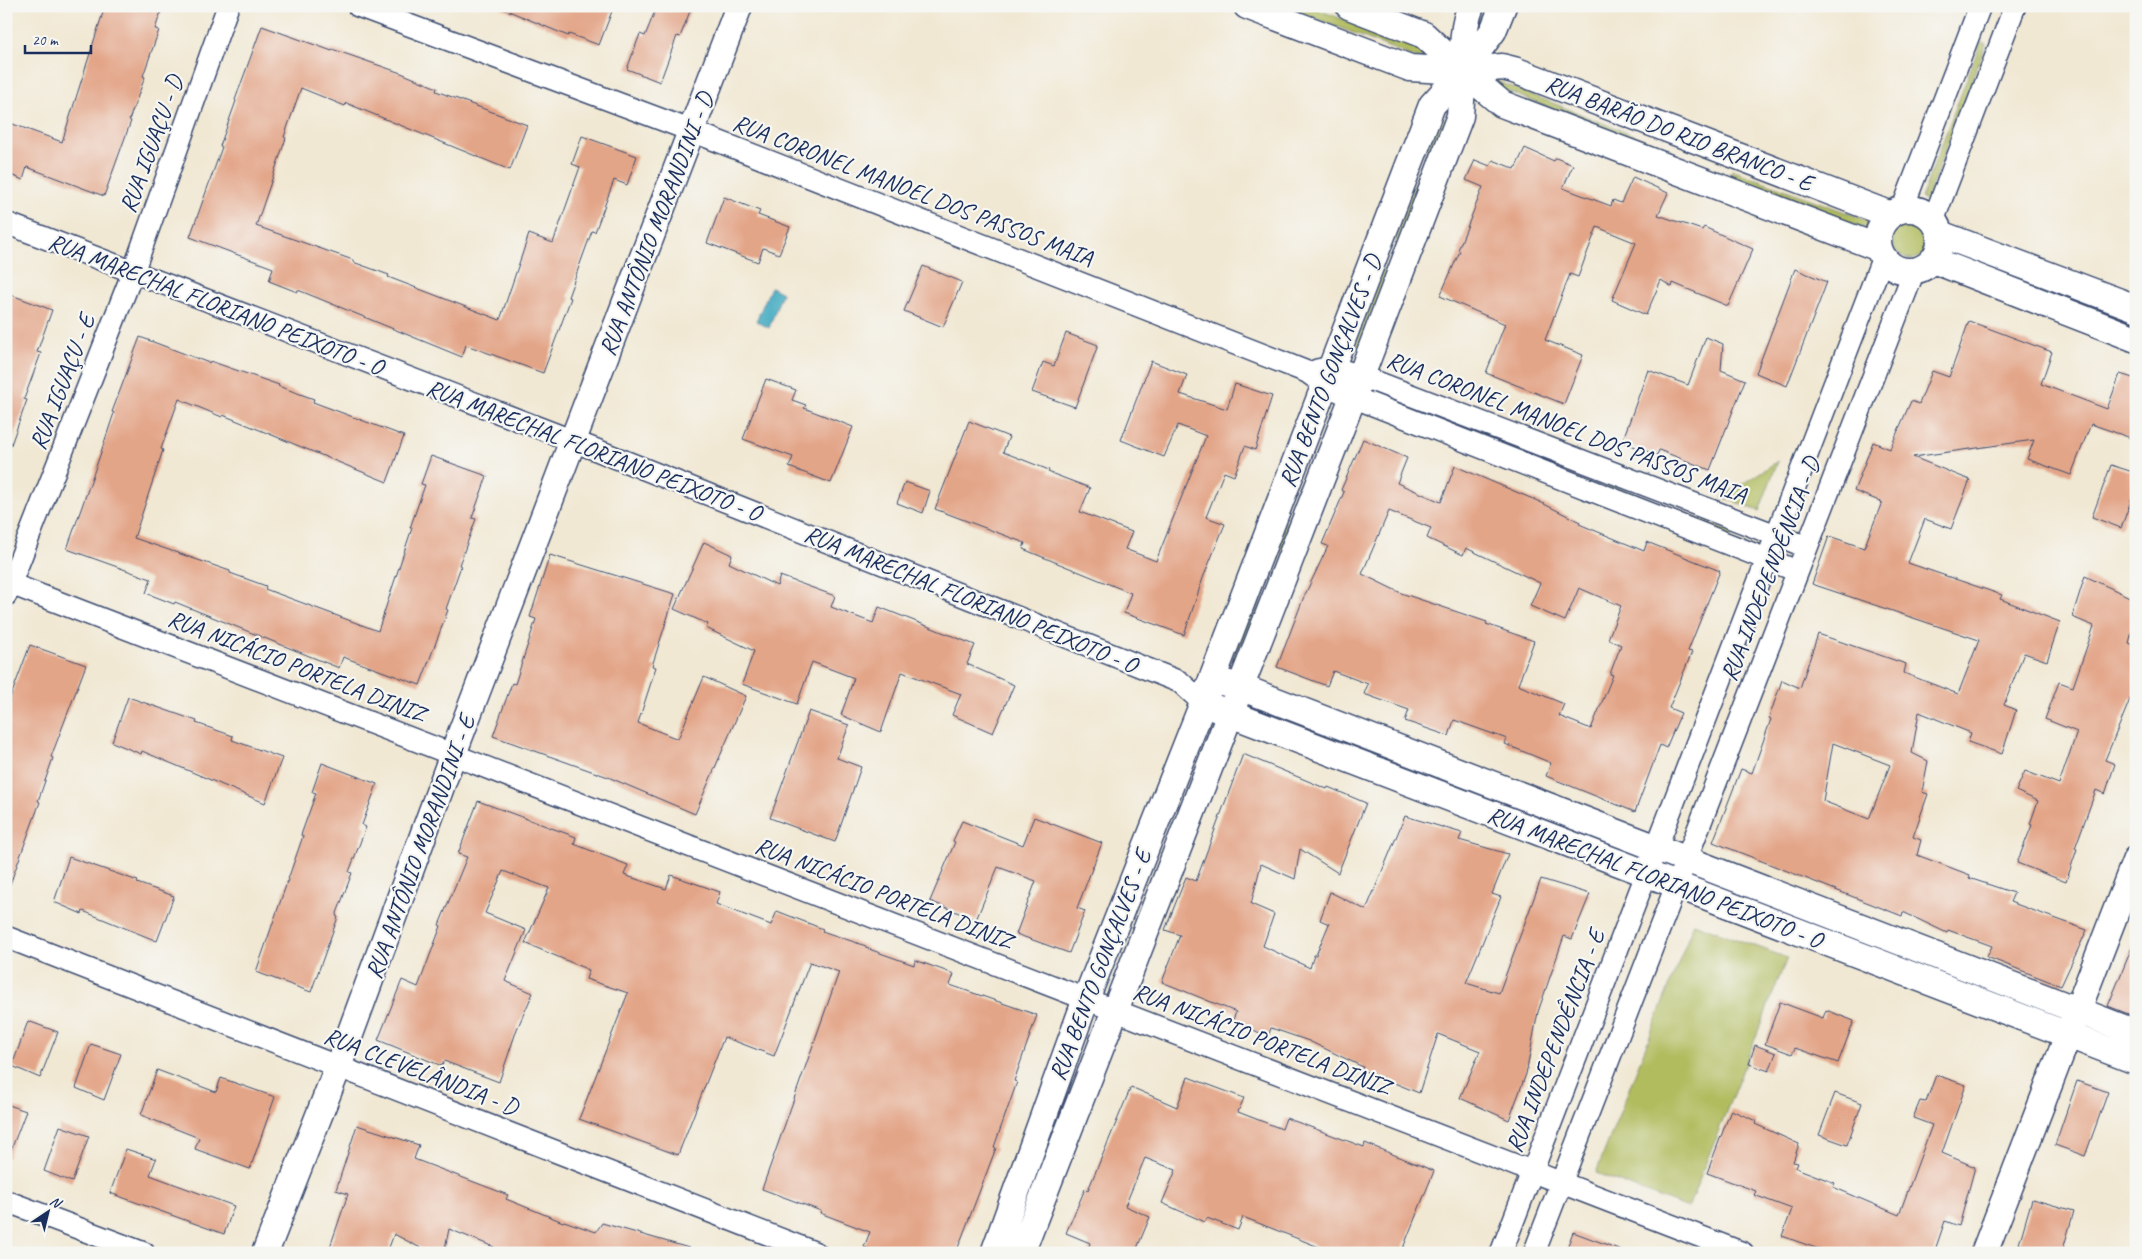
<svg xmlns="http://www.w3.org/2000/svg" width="2142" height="1259" font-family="Caveat,sans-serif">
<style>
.green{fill:#b1bc5e;stroke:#66765e}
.water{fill:#40aac0;stroke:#2e6c8f}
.building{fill:#e3a588;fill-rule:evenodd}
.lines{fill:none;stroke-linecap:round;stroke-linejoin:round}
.minor-casing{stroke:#3b4b70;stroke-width:24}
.tertiary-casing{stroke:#3b4b70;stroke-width:29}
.minor{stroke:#fff;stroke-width:21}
.tertiary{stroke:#fff;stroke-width:26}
.labels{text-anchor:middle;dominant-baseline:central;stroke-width:4.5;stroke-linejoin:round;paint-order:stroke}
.street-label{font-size:24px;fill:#1b2f5e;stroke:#f6f6f2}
</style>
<rect width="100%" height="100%" fill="#f6f6f2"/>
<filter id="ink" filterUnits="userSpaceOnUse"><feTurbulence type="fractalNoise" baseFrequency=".02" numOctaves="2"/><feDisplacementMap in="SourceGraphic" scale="10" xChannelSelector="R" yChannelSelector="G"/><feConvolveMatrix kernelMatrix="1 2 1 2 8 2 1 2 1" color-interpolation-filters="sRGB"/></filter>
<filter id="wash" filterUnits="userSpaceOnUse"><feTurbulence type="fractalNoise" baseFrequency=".0096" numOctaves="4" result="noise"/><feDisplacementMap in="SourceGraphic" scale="20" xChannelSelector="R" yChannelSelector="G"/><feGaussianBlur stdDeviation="1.12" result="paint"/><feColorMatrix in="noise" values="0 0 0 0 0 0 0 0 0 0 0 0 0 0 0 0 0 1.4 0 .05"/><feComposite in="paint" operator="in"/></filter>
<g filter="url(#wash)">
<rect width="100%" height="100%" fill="#f1e8d3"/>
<path class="green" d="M 1285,6 L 1308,6 L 1424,50 L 1421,60 Z
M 1981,42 L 1986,44 L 1984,49 L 1926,200 L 1921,198 Z
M 1497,81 L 1671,150 L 1668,156 L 1495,86 Z
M 1439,117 L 1446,120 L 1400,243 L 1394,240 Z
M 1732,170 L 1872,222 L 1867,229 L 1729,177 Z
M1893 241a18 18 0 1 1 36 0a18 18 0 1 1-36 0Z
M 1382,269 L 1389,272 L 1361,350 L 1353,347 Z
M 1385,396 L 1541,458 L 1539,463 L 1383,401 Z
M 1778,461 L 1759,511 L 1722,497 Z
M 1584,472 L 1733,533 L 1730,539 L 1582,479 Z
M 1284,522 L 1291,525 L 1238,662 L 1232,659 Z
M 1694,923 L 1787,958 L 1688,1208 L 1596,1173 Z"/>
<path class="water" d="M 771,287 L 782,293 L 769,328 L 756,321 Z"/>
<g id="blocks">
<path class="building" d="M 105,6 L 163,6 L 155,29 L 159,30 L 143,76 L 145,77 L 129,120 L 131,121 L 104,196 L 27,167 L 23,180 L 6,173 L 6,134 L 10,123 L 62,142 Z
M 497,6 L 614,6 L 599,45 L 569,34 L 568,36 Z
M 657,6 L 692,6 L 680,37 L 677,36 L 660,82 L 627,69 L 640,34 L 645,36 Z
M 262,26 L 332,51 L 332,49 L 401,73 L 437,88 L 436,91 L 527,125 L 510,170 L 346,103 L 345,106 L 301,88 L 284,137 L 286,138 L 256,226 L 353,260 L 353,262 L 389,275 L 388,277 L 500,320 L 529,234 L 553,243 L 580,167 L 572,164 L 582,136 L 637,156 L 627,185 L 614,180 L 595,232 L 592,231 L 568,297 L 571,298 L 543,373 L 466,345 L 462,357 L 298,290 L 297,292 L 269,281 L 273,268 L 190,237 L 222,147 L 220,146 L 236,101 L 235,100 Z
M 1525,148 L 1554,161 L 1556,158 L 1573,165 L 1563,188 L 1611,206 L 1613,200 L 1621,203 L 1633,177 L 1668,193 L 1658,215 L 1702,230 L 1704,227 L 1753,249 L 1728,306 L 1673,283 L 1672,287 L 1661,280 L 1646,315 L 1612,300 L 1636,243 L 1597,227 L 1578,277 L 1570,274 L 1545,340 L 1583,355 L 1564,404 L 1486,373 L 1505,324 L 1440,296 L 1460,251 L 1458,250 L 1483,187 L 1466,180 L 1475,160 L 1490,166 L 1493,160 L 1515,169 Z
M 724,197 L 760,211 L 758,215 L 790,227 L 779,254 L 763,248 L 758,262 L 707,243 Z
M 923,266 L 962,282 L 943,327 L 904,311 Z
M 1795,269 L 1827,282 L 1787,386 L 1756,373 Z
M 6,293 L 52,310 L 37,352 L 41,353 L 24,399 L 27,400 L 9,450 L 6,450 Z
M 1969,321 L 2052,352 L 2041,384 L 2107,409 L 2120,374 L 2136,379 L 2136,425 L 2131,438 L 2091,424 L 2071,475 L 2027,459 L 2034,440 L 1913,457 L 1970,480 L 1951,529 L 1925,519 L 1908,563 L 2002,595 L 2000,599 L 2060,622 L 2047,661 L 2024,653 L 2004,705 L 2016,710 L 2002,754 L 1968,742 L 1971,733 L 1919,712 L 1912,753 L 1928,761 L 1922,792 L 1928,794 L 1913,837 L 1921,840 L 1917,855 L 1970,875 L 1969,878 L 2014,893 L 2010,902 L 2087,930 L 2061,986 L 1987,957 L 1992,946 L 1948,930 L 1947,933 L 1903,912 L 1902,916 L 1713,842 L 1741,769 L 1752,773 L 1771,719 L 1769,718 L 1782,680 L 1800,688 L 1818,634 L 1906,664 L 1904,673 L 1958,694 L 1979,640 L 1812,584 L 1829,536 L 1864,548 L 1882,502 L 1854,491 L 1873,442 L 1890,449 L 1911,401 L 1919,404 L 1932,371 L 1949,377 ZM 1833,743 L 1890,765 L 1869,819 L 1823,801 Z
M 1066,333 L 1098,345 L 1075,407 L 1032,392 L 1043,362 L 1054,366 Z
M 140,337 L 209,363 L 210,361 L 279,385 L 278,386 L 314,399 L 313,402 L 404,436 L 387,482 L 223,415 L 222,417 L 179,399 L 161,449 L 163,450 L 134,538 L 230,571 L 230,573 L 266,586 L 265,589 L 378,631 L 412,528 L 410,528 L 425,485 L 421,484 L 431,456 L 487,476 L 472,518 L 476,519 L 459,565 L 461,566 L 446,609 L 448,610 L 420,685 L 343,657 L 339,668 L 175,602 L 174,604 L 146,593 L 151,579 L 67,549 L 99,458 L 114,413 L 112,412 Z
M 1706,337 L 1723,344 L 1721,370 L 1745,380 L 1710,470 L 1659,450 L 1657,455 L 1622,442 L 1648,370 L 1688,385 Z
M 1151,361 L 1187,375 L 1180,394 L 1227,409 L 1235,384 L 1272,396 L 1255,450 L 1245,446 L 1234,476 L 1224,472 L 1206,517 L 1225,524 L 1203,578 L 1184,635 L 1124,613 L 1131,593 L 1023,549 L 1025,543 L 935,509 L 969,421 L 1009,437 L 1003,452 L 1049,470 L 1048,472 L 1090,488 L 1080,512 L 1132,532 L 1125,549 L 1156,561 L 1206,436 L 1178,425 L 1164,457 L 1121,440 Z
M 766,379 L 796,390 L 792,400 L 806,405 L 804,408 L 853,427 L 831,483 L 789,467 L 793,457 L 743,439 Z
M 1363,439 L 1407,458 L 1397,483 L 1441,502 L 1455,466 L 1540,502 L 1580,522 L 1579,524 L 1644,551 L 1647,542 L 1720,571 L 1688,651 L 1692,652 L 1669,708 L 1681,713 L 1666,748 L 1660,745 L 1635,812 L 1546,776 L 1551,763 L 1505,744 L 1507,739 L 1454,720 L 1449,736 L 1405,721 L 1409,710 L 1364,694 L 1368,684 L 1333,671 L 1327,686 L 1277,667 L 1303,599 L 1328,546 L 1322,544 L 1344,492 L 1341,490 ZM 1389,511 L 1431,528 L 1427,538 L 1463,555 L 1466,548 L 1540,583 L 1530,606 L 1565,621 L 1579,588 L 1621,606 L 1608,639 L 1621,645 L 1610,674 L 1613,675 L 1591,729 L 1559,716 L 1564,704 L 1518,685 L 1534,641 L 1486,624 L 1487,622 L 1401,593 L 1362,574 Z
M 2111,465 L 2136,473 L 2136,487 L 2121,528 L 2092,517 Z
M 905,482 L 930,491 L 923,513 L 897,503 Z
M 704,542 L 732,555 L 729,563 L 777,586 L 780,576 L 835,596 L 831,607 L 873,623 L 879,607 L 975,645 L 967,664 L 1014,685 L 993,733 L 952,715 L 961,694 L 902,672 L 881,732 L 841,715 L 854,678 L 812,662 L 797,704 L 742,684 L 754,651 L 706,628 L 708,624 L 674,609 Z
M 550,555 L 675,594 L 652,666 L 656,667 L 638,723 L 678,739 L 704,677 L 746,696 L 695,814 L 608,777 L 493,736 L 512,683 L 515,684 L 536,619 L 530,617 Z
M 2085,576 L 2136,600 L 2136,617 L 2129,643 L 2136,646 L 2136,699 L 2131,697 L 2105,760 L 2115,764 L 2105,794 L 2096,790 L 2075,848 L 2077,849 L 2066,882 L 2017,863 L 2032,825 L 2030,824 L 2038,801 L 2016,791 L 2025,771 L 2059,784 L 2077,732 L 2045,719 L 2059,682 L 2073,687 L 2094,626 L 2072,617 Z
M 30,645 L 86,665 L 51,757 L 53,758 L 38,801 L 40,802 L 9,887 L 6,887 L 6,709 Z
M 128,697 L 197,721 L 196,723 L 233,736 L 232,740 L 282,758 L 265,803 L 142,751 L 141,754 L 112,742 Z
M 809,711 L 849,725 L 837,758 L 861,767 L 835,842 L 770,818 Z
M 1243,754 L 1327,789 L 1328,787 L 1366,803 L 1338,873 L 1300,849 L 1295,879 L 1261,864 L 1251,904 L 1274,914 L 1263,946 L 1310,968 L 1314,955 L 1316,955 L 1329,924 L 1320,920 L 1330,892 L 1366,910 L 1405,816 L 1462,833 L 1459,840 L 1508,854 L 1492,894 L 1501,897 L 1466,983 L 1499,993 L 1541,879 L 1590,894 L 1572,939 L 1564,936 L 1538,1012 L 1526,1074 L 1509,1120 L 1460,1098 L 1480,1051 L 1438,1034 L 1419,1093 L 1362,1070 L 1363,1067 L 1309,1041 L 1271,1028 L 1268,1037 L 1233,1020 L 1236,1012 L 1162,982 L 1180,935 L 1165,930 L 1186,877 L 1196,881 Z
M 322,763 L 377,784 L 362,825 L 366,827 L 349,872 L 352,873 L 336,916 L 338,917 L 311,992 L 256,972 L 303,836 L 301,835 L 316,793 L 312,792 Z
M 478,801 L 576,837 L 574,844 L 628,865 L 624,875 L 666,889 L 671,875 L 720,892 L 716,904 L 771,925 L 777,911 L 823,929 L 822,931 L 866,946 L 866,948 L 914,965 L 915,960 L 954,974 L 950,985 L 1037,1015 L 1014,1081 L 1017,1082 L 994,1147 L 996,1148 L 956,1253 L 879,1253 L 864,1247 L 870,1232 L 820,1213 L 821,1211 L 762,1189 L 839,972 L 810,962 L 774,1056 L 724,1037 L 678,1155 L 579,1119 L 628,993 L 586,979 L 589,970 L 525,943 L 549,888 L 503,871 L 485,913 L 526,930 L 505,981 L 533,993 L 517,1029 L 499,1082 L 444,1061 L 442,1066 L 378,1040 L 402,980 L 418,987 L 441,926 L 439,925 L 467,857 L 458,854 Z
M 1034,817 L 1102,843 L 1077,908 L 1085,911 L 1069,953 L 1016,934 L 1036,881 L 998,867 L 976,920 L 930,901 L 955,842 L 953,841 L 962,821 L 1023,845 Z
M 69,857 L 138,881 L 137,883 L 174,896 L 157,941 L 83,911 L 82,914 L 54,902 Z
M 2135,940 L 2136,940 L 2136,1017 L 2108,1006 Z
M 1780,1002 L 1823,1018 L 1826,1010 L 1854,1021 L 1838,1063 L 1795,1048 L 1792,1054 L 1765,1044 Z
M 28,1021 L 58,1032 L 40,1078 L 12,1066 Z
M 91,1044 L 121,1054 L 104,1100 L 76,1088 Z
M 1755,1045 L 1776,1053 L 1769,1071 L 1749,1064 Z
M 157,1070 L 216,1092 L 221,1078 L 275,1097 L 250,1169 L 195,1149 L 199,1138 L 141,1115 Z
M 1936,1075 L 1966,1085 L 1942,1153 L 1975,1167 L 1959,1226 L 1945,1221 L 1934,1253 L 1830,1253 L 1782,1236 L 1792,1209 L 1754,1195 L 1756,1191 L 1707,1173 L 1731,1110 L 1756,1121 L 1755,1124 L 1799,1144 L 1793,1162 L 1798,1163 L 1796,1168 L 1835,1183 L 1833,1187 L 1899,1215 L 1932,1125 L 1913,1118 L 1920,1101 L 1926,1102 Z
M 1188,1077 L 1244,1098 L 1238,1112 L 1282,1129 L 1286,1118 L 1364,1147 L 1365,1143 L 1434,1171 L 1401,1253 L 1334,1253 L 1243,1217 L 1238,1230 L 1207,1218 L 1205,1222 L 1162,1203 L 1176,1170 L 1145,1158 L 1125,1206 L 1150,1217 L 1135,1253 L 1087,1253 L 1090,1243 L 1066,1233 L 1085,1189 L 1088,1190 L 1131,1087 L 1177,1107 Z
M 2077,1081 L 2108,1092 L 2085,1156 L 2055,1145 Z
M 1835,1093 L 1862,1103 L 1847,1145 L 1819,1135 Z
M 6,1104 L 26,1111 L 8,1158 L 6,1158 Z
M 357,1125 L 419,1145 L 414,1159 L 508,1195 L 506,1199 L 563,1222 L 564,1221 L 596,1232 L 602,1223 L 689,1248 L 688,1253 L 492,1253 L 494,1247 L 449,1229 L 444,1253 L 430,1253 L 394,1234 L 387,1253 L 328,1253 L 348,1194 L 336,1190 Z
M 60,1126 L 89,1136 L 72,1182 L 44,1171 Z
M 126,1149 L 156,1159 L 150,1175 L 234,1206 L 224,1234 L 110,1193 Z
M 2032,1199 L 2074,1211 L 2062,1253 L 2049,1253 L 2019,1244 Z
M 1573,1232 L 1624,1251 L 1623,1253 L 1565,1253 Z"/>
</g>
</g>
<g filter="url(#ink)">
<use href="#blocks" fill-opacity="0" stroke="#3b4b70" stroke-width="1"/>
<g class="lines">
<g class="minor-casing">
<path id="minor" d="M 358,6 L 692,131 L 1307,372 L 1325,385 L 1353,397 L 1797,571
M 1902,210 L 1980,6
M 1933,221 L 2015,6
M 6,223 L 594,449 L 1180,682 L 1203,703
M 1317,370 L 1332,367 L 1361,376 L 1807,547
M 6,582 L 1743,1253
M 6,595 L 133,272 L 228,6
M 6,937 L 816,1253
M 6,1201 L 144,1253
M 1501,1253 L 1883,257
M 1534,1253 L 1914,271"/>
</g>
<g class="tertiary-casing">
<path id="tertiary" d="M 1247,6 L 1410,68 L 1463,71 L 1502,104 L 1879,248
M 1349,6 L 1424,35 L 1463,71 L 1502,67 L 1514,70 L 1891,215
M1878 240a31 31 0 1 1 62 0a31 31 0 1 1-62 0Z
M 1940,234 L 2136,308
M 1933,260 L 2136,339
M 1222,682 L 1240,687 L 2136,1033
M 1215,708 L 2136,1061
M 265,1253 L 338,1067 L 453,754 L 739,6
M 994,1253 L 1086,999 L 1203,703 L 1432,105 L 1463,71 C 1463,48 1462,28 1471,6
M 1021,1253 L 1353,397 L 1460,116 L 1463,71 L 1493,31 L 1503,6
M 1984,1253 L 2136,859"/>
</g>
<use href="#minor" class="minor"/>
<use href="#tertiary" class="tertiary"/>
</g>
</g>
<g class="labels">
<g class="street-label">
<text transform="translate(1679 133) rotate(21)">RUA BARÃO DO RIO BRANCO - E</text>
<text transform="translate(151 144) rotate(-70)">RUA IGUAÇU - D</text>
<text transform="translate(913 190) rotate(21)">RUA CORONEL MANOEL DOS PASSOS MAIA</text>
<text transform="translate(656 224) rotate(-69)">RUA ANTÔNIO MORANDINI - D</text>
<text transform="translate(216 304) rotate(21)">RUA MARECHAL FLORIANO PEIXOTO - O</text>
<text transform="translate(1330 371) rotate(-69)">RUA BENTO GONÇALVES - D</text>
<text transform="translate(62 382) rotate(-69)">RUA IGUAÇU - E</text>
<text transform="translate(1567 427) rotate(21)">RUA CORONEL MANOEL DOS PASSOS MAIA</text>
<text transform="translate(594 450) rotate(21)">RUA MARECHAL FLORIANO PEIXOTO - O</text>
<text transform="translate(1770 569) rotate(-69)">RUA INDEPENDÊNCIA - D</text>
<text transform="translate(971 599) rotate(22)">RUA MARECHAL FLORIANO PEIXOTO - O</text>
<text transform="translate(297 666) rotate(21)">RUA NICÁCIO PORTELA DINIZ</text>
<text transform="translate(420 847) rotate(-70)">RUA ANTÔNIO MORANDINI - E</text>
<text transform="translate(1655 877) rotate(21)">RUA MARECHAL FLORIANO PEIXOTO - O</text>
<text transform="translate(884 893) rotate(21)">RUA NICÁCIO PORTELA DINIZ</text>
<text transform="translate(1100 965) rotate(-69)">RUA BENTO GONÇALVES - E</text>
<text transform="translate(1262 1039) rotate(21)">RUA NICÁCIO PORTELA DINIZ</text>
<text transform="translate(1555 1041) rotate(-69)">RUA INDEPENDÊNCIA - E</text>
<text transform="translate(421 1071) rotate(21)">RUA CLEVELÂNDIA - D</text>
</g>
</g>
<rect width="2142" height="1259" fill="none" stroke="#f6f6f2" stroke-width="25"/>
<g transform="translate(48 1212) rotate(35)" stroke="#f6f6f2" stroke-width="4" paint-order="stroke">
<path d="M0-4L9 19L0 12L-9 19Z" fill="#1b2f5e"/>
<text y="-8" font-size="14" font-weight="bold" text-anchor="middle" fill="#1b2f5e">N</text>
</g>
<path d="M25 45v8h66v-8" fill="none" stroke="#1b2f5e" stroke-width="2.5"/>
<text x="32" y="45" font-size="15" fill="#1b2f5e" stroke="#f6f6f2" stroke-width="4" paint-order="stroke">20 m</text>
</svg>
